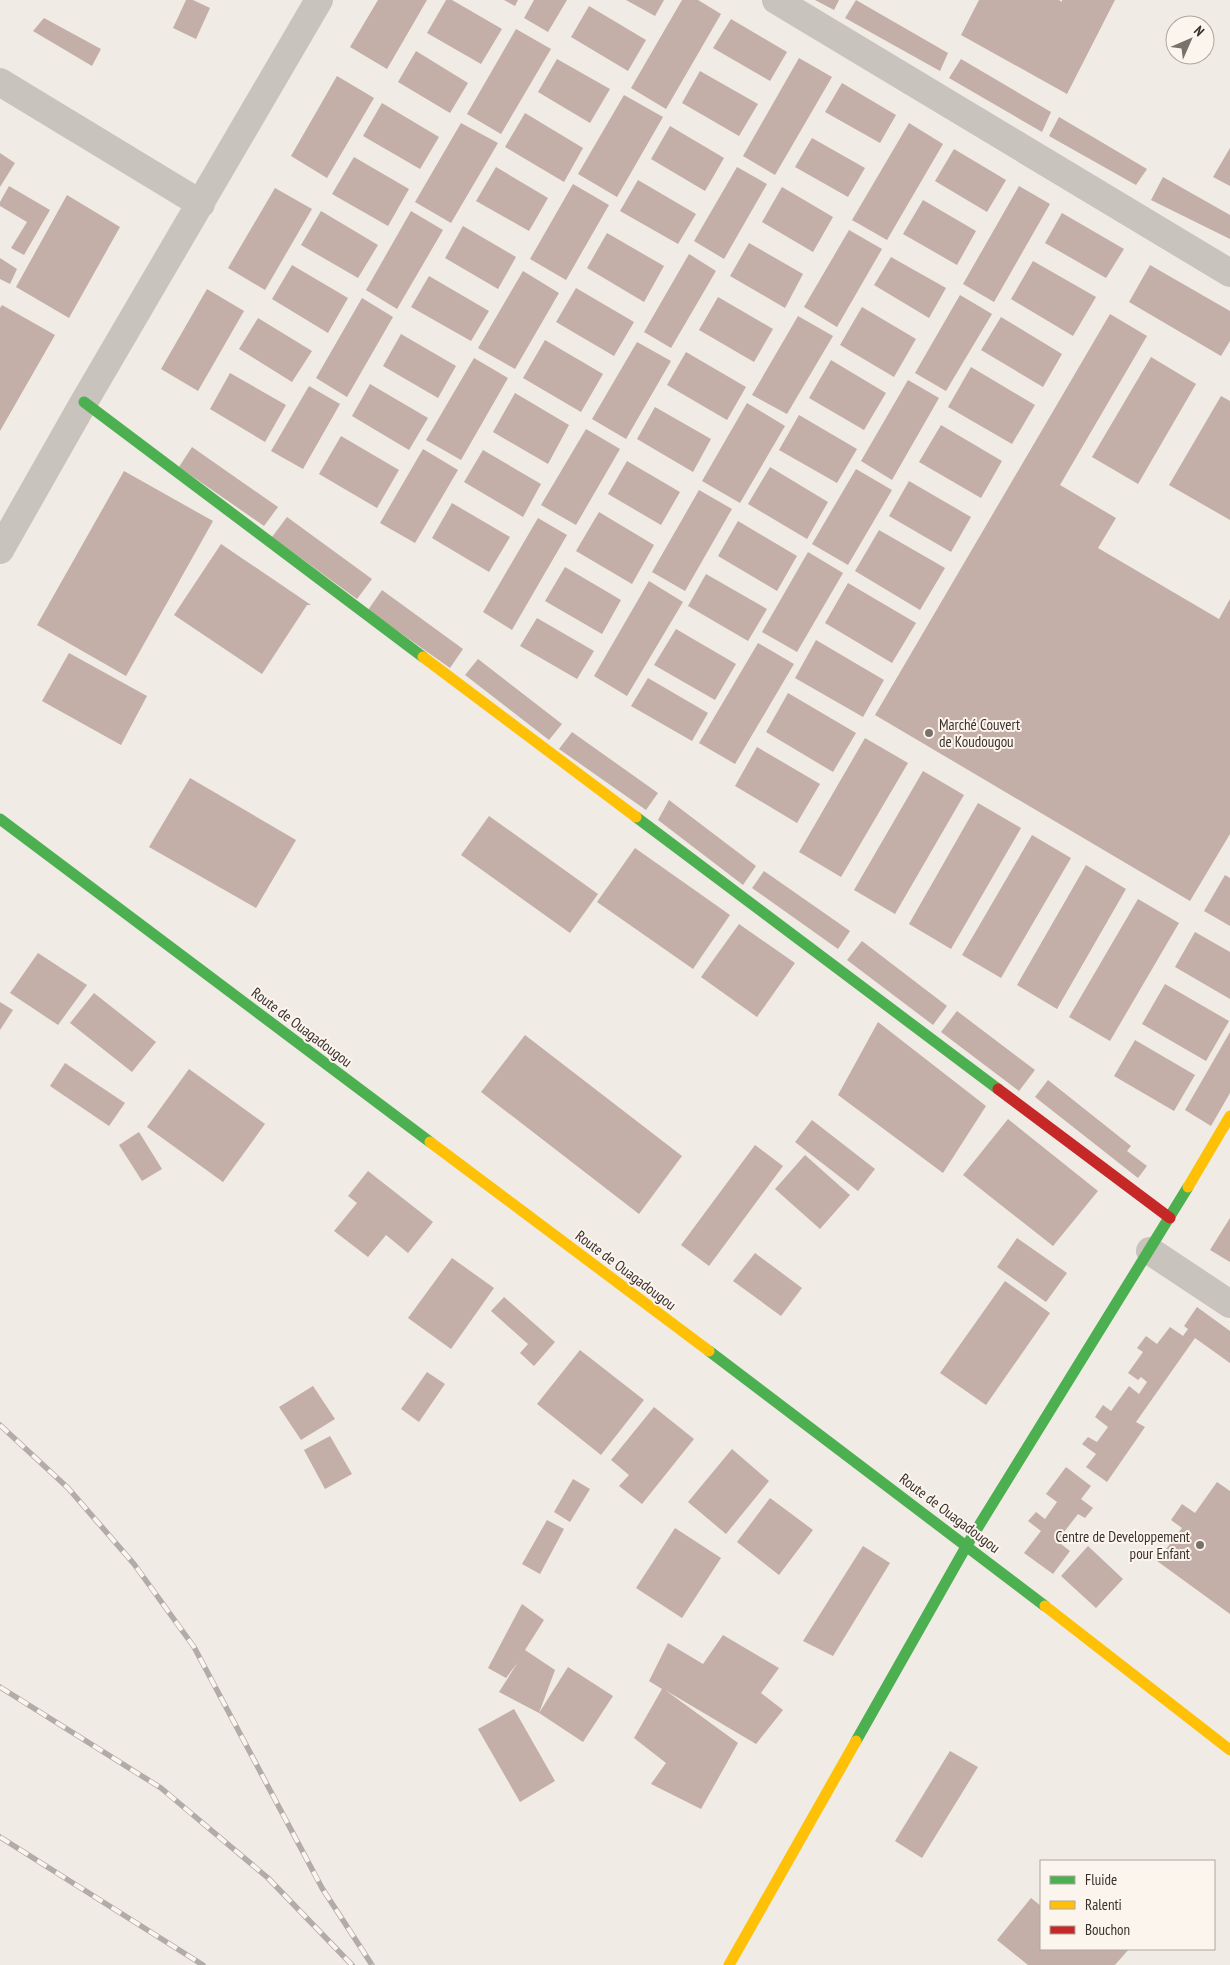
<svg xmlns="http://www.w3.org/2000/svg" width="1230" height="1965" font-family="'PT Sans Narrow',sans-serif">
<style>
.building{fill:#c3afa7}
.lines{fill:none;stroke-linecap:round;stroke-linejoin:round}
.street{stroke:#c9c3be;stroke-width:28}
.fast{stroke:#4caf50;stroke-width:11}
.slow{stroke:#ffc107;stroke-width:11}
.jam{stroke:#c62828;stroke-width:11}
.rail-casing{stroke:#b1aca8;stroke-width:5.5}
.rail{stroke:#fbf5ee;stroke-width:4;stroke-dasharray:11;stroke-linecap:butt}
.poi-dot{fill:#7a716c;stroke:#fbf5ee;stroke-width:2}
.labels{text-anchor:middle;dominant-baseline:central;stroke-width:4;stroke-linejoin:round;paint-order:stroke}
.poi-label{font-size:15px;fill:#3b302b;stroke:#fbf5ee;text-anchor:start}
.street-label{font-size:15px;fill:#3b302b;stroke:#fbf5ee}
</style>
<rect width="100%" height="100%" fill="#f0ebe5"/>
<path class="building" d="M 186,0 L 193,0 L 210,8 L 196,39 L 173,28 Z
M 378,0 L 427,0 L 387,69 L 350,47 Z
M 446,0 L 452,0 L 502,29 L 481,64 L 427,33 Z
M 504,0 L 518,0 L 515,6 Z
M 534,0 L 567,0 L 548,32 L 524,18 Z
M 626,0 L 664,0 L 655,16 Z
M 682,0 L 698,0 L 721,14 L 666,109 L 631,88 Z
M 815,0 L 839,0 L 834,10 Z
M 856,0 L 948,53 L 940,71 L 845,18 Z
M 979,0 L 1059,0 L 1062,2 L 1062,0 L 1115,0 L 1067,94 L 961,35 Z
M 589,6 L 646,40 L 628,71 L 571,37 Z
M 44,18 L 101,49 L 92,66 L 33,31 Z
M 731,19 L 787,52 L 770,81 L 713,48 Z
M 516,29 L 551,49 L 501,134 L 467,114 Z
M 416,51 L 468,83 L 450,113 L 398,82 Z
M 799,58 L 832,77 L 775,175 L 743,156 Z
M 557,59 L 610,89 L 590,123 L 538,92 Z
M 961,59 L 1051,112 L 1042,132 L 949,78 Z
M 700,71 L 758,104 L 739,136 L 682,103 Z
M 337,76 L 374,98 L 327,178 L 291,156 Z
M 842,83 L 896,115 L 880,143 L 825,112 Z
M 624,95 L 663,117 L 617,197 L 578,174 Z
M 382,103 L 439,137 L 420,169 L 363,136 Z
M 525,113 L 583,148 L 564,182 L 505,147 Z
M 1059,117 L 1147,169 L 1136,185 L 1049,136 Z
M 461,123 L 498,143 L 451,223 L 415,202 Z
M 909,123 L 943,144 L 887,240 L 852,220 Z
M 670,126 L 724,158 L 705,191 L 651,159 Z
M 812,138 L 865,168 L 848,197 L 795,167 Z
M 1230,148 L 1230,186 L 1213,177 Z
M 954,149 L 1006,180 L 987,212 L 935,181 Z
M 0,153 L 15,163 L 0,187 Z
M 354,157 L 409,189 L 388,226 L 332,194 Z
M 496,167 L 548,198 L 529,231 L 476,201 Z
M 737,167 L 767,184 L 724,259 L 694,241 Z
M 1163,177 L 1230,215 L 1230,239 L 1151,200 Z
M 638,180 L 696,214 L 678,244 L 620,211 Z
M 573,184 L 609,205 L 566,280 L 530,259 Z
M 9,186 L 50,210 L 24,255 L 11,248 L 27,222 L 0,206 L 0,202 Z
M 1019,186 L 1050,204 L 994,302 L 963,284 Z
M 782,187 L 833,217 L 813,252 L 762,222 Z
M 275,188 L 312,209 L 265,290 L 228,268 Z
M 67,195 L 120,227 L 69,318 L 16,287 Z
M 923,200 L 976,231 L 957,265 L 903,234 Z
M 321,211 L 378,245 L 358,278 L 301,245 Z
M 411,211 L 443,230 L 397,309 L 366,290 Z
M 1062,213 L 1124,249 L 1106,278 L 1045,243 Z
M 463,226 L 516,257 L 498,289 L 445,258 Z
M 849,230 L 882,249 L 837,327 L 804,307 Z
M 607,233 L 664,266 L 644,302 L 587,268 Z
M 749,243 L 803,274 L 785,308 L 730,276 Z
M 689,254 L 716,271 L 671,348 L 644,332 Z
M 891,257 L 946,288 L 929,318 L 874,285 Z
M 0,258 L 17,269 L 10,284 L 0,279 Z
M 1033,261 L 1096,297 L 1073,336 L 1011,299 Z
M 292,265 L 348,298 L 328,333 L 272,299 Z
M 1150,265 L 1230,311 L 1230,341 L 1221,356 L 1129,302 Z
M 523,271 L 559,293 L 515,369 L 478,348 Z
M 429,276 L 489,311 L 471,341 L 411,307 Z
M 576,288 L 634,322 L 614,356 L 556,322 Z
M 207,289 L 244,311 L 198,391 L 161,369 Z
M 960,295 L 992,314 L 946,391 L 915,373 Z
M 718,297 L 773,329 L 754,362 L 699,330 Z
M 362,298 L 393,317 L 347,397 L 316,378 Z
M 2,305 L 55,335 L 0,431 L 0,308 Z
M 862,307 L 916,339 L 894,377 L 840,345 Z
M 1110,314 L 1147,336 L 1060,485 L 1116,518 L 1098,548 L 1219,619 L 1230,599 L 1230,834 L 1190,901 L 875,715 Z
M 798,316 L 833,336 L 787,414 L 752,395 Z
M 1001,317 L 1062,354 L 1043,387 L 981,350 Z
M 258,318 L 312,351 L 292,382 L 239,349 Z
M 401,334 L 456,366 L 438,398 L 383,366 Z
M 545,340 L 603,374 L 581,412 L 523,378 Z
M 637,342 L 671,361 L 626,439 L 592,419 Z
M 686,352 L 746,387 L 727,420 L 667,385 Z
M 1151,357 L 1196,384 L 1138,484 L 1092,457 Z
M 474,358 L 508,378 L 461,460 L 426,440 Z
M 831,360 L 886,393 L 864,430 L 809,398 Z
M 971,367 L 1035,405 L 1012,444 L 948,407 Z
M 230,373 L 286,405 L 265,442 L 210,409 Z
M 908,380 L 939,398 L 892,480 L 861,461 Z
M 370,384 L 428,418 L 409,450 L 352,416 Z
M 309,386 L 340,404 L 303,469 L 271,451 Z
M 515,393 L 569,425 L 548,464 L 493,432 Z
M 1221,396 L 1230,401 L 1230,520 L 1169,485 Z
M 747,403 L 785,426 L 740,503 L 702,481 Z
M 655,407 L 711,439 L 693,472 L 637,439 Z
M 799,415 L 857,449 L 837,483 L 779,450 Z
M 941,425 L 1002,461 L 981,498 L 919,462 Z
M 586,429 L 620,449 L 576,525 L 541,505 Z
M 341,436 L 399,470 L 377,508 L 319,474 Z
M 192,447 L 278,507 L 264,526 L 179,467 Z
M 423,449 L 458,470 L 415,543 L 380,523 Z
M 483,450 L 541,484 L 523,517 L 464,482 Z
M 627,461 L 680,492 L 661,525 L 608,494 Z
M 770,467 L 828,502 L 807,539 L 748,504 Z
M 856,469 L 892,490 L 848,565 L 812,544 Z
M 124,471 L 213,521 L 126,676 L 37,625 Z
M 909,481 L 971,517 L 951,552 L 889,516 Z
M 699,490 L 732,509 L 685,591 L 652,572 Z
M 452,503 L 510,537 L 489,572 L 432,538 Z
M 599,512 L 654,545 L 632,584 L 576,551 Z
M 287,517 L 372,579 L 357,599 L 272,537 Z
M 538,518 L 567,535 L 512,630 L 483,612 Z
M 738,521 L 797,556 L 777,591 L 718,556 Z
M 879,530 L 945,568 L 920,610 L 855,571 Z
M 221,544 L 311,605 L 307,605 L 262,674 L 174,615 Z
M 808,552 L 843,573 L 797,652 L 762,632 Z
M 565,567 L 621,600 L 602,634 L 545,601 Z
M 706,574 L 767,609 L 748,641 L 688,606 Z
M 649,581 L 683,602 L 627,696 L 594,676 Z
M 848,583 L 916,623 L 892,663 L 825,623 Z
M 382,590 L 463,649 L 450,668 L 368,610 Z
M 537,618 L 594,651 L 577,679 L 520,646 Z
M 676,629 L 736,664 L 715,700 L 654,665 Z
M 816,640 L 884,680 L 863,717 L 795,678 Z
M 758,643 L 794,664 L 735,764 L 699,743 Z
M 69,653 L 147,696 L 121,745 L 42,701 Z
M 478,659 L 562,724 L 549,740 L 465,675 Z
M 648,678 L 708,713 L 692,741 L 631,706 Z
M 788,693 L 856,733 L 833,772 L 766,732 Z
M 572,732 L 658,793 L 646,810 L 559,749 Z
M 865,738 L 908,763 L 841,877 L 799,852 Z
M 757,747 L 820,784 L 797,823 L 735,786 Z
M 923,771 L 964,795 L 895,914 L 854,890 Z
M 190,778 L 296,840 L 256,908 L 149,847 Z
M 669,800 L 756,866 L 743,885 L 658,820 Z
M 978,803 L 1021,828 L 951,949 L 909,924 Z
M 489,816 L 598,894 L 570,933 L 461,855 Z
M 1032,835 L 1071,858 L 1001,978 L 962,955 Z
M 635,848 L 730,915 L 693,969 L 597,902 Z
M 1086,865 L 1126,889 L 1057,1009 L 1017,985 Z
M 764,871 L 850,931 L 838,949 L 752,888 Z
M 1225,875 L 1230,878 L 1230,926 L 1204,911 Z
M 1138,899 L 1179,923 L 1110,1041 L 1069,1017 Z
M 739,924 L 795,963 L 757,1017 L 701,977 Z
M 1195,932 L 1230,952 L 1230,999 L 1175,967 Z
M 862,941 L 947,1006 L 933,1025 L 847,960 Z
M 38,953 L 87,985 L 58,1025 L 10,993 Z
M 1165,984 L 1229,1021 L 1206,1061 L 1142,1024 Z
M 94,993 L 156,1042 L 132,1072 L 70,1023 Z
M 0,1002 L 13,1010 L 0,1030 Z
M 957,1011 L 1035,1070 L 1019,1091 L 941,1032 Z
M 878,1022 L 986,1106 L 943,1173 L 838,1095 Z
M 1230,1032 L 1230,1093 L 1211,1126 L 1185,1110 Z
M 525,1035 L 682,1156 L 639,1214 L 481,1092 Z
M 1135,1040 L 1195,1075 L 1174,1111 L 1114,1076 Z
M 65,1063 L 125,1103 L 109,1126 L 50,1086 Z
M 189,1069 L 265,1124 L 223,1182 L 147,1127 Z
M 1048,1080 L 1131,1146 L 1127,1151 L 1147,1166 L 1138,1178 L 1035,1097 Z
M 1008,1119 L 1098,1191 L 1053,1246 L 963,1175 Z
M 812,1120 L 875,1169 L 858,1191 L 795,1142 Z
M 139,1132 L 162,1169 L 142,1181 L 119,1145 Z
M 755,1145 L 783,1166 L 709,1266 L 681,1245 Z
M 805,1155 L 850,1195 L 820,1229 L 775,1189 Z
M 368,1171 L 433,1222 L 408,1253 L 386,1235 L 368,1257 L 334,1231 L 357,1203 L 348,1196 Z
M 1230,1218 L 1230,1262 L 1210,1250 Z
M 1017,1238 L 1067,1273 L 1046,1302 L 997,1267 Z
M 755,1253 L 802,1288 L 781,1316 L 733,1281 Z
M 452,1258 L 494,1288 L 451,1349 L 408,1318 Z
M 1005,1281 L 1050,1313 L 986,1405 L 940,1373 Z
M 504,1297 L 555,1342 L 534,1366 L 520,1353 L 528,1344 L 491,1311 Z
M 1197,1307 L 1230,1331 L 1230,1363 L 1195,1338 L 1136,1422 L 1145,1427 L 1107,1482 L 1086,1467 L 1096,1454 L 1082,1444 L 1088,1437 L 1097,1442 L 1108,1427 L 1095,1417 L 1103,1405 L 1111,1411 L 1129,1386 L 1139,1394 L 1147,1382 L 1141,1377 L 1138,1380 L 1128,1373 L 1143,1352 L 1137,1348 L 1146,1336 L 1157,1344 L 1170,1327 L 1183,1336 L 1188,1329 L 1184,1326 Z
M 580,1350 L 644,1400 L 601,1455 L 537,1404 Z
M 427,1372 L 445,1384 L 419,1422 L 401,1409 Z
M 313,1386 L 335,1419 L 301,1440 L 279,1407 Z
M 654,1407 L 694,1439 L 642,1504 L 619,1486 L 629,1475 L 611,1460 Z
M 330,1436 L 352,1474 L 325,1489 L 304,1450 Z
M 732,1449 L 769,1481 L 726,1534 L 688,1502 Z
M 1066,1467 L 1091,1486 L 1081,1499 L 1093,1508 L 1085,1518 L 1078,1514 L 1057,1541 L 1070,1551 L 1053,1574 L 1024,1553 L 1041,1531 L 1028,1521 L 1036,1512 L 1045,1519 L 1057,1502 L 1046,1494 Z
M 573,1479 L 590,1489 L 570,1522 L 554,1512 Z
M 1217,1482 L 1230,1491 L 1230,1614 L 1157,1561 L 1182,1528 L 1171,1520 L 1182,1504 L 1195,1513 Z
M 770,1498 L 813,1530 L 779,1575 L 737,1542 Z
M 547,1520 L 564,1529 L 540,1574 L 522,1564 Z
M 675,1528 L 721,1558 L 682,1618 L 636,1588 Z
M 863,1546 L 890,1563 L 833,1656 L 803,1641 Z
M 1088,1546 L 1123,1579 L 1096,1608 L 1061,1576 Z
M 522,1604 L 544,1620 L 525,1650 L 555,1670 L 539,1713 L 568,1667 L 613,1696 L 583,1742 L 539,1713 L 499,1692 L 518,1662 L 506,1678 L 488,1668 Z
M 723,1635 L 779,1668 L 761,1693 L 783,1710 L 756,1744 L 665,1690 L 738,1743 L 701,1809 L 651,1784 L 666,1763 L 634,1738 L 662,1689 L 649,1681 L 668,1643 L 703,1664 Z
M 514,1709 L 555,1781 L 520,1802 L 478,1729 Z
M 950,1751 L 978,1767 L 922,1858 L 895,1841 Z
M 1031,1898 L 1041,1906 L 1041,1949 L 1129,1949 L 1115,1965 L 1028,1965 L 997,1940 Z"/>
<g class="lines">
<path class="street" d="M 776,0 L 1230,273
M 0,82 L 201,204
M 0,550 L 84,402 L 319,0
M 1150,1251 L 1230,1304"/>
<path class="fast" d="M 84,402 L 423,657
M 636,817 L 998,1089
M 0,819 L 430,1142
M 709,1351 L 1045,1606
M 856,1741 L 967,1545 L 1188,1187"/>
<path class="slow" d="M 423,657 L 636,817
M 430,1142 L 709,1351
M 1188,1187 L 1230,1116
M 1045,1606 L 1230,1750
M 729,1965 L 856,1741"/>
<path class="jam" d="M 998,1089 L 1170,1218"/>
<g class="rail-casing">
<path id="rail" d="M 0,1425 L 68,1488 L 134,1564 L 194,1647 L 322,1888 L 372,1965
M 0,1687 L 161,1788 L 268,1878 L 352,1965
M 0,1837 L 203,1965"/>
</g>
<use href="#rail" class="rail"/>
</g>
<g class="poi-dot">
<circle cx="929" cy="733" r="5"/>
<circle cx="1200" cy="1545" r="5"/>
</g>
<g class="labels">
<g class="poi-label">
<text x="939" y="724">Marché Couvert<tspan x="939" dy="17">de Koudougou</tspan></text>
<text x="1190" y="1536" text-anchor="end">Centre de Developpement<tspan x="1190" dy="17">pour Enfant</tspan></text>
</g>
<g class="street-label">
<text transform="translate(302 1027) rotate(37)">Route de Ouagadougou</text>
<text transform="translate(626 1270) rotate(37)">Route de Ouagadougou</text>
<text transform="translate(950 1513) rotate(37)">Route de Ouagadougou</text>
</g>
</g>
<rect x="1040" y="1860" width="175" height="90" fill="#fbf5ee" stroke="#aea6a0"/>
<rect x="1050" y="1876" width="25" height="8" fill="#4caf50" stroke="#aea6a0"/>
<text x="1085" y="1885" font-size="15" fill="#3b302b">Fluide</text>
<rect x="1050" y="1901" width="25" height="8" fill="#ffc107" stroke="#aea6a0"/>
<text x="1085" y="1910" font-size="15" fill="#3b302b">Ralenti</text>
<rect x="1050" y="1926" width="25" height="8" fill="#c62828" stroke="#aea6a0"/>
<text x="1085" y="1935" font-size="15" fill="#3b302b">Bouchon</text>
<g transform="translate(1190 40) rotate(45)"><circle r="24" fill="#fbf5ee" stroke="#aea6a0"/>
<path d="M0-4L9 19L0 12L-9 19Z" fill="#7a716c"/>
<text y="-8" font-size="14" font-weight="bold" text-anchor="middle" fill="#3b302b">N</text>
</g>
</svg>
